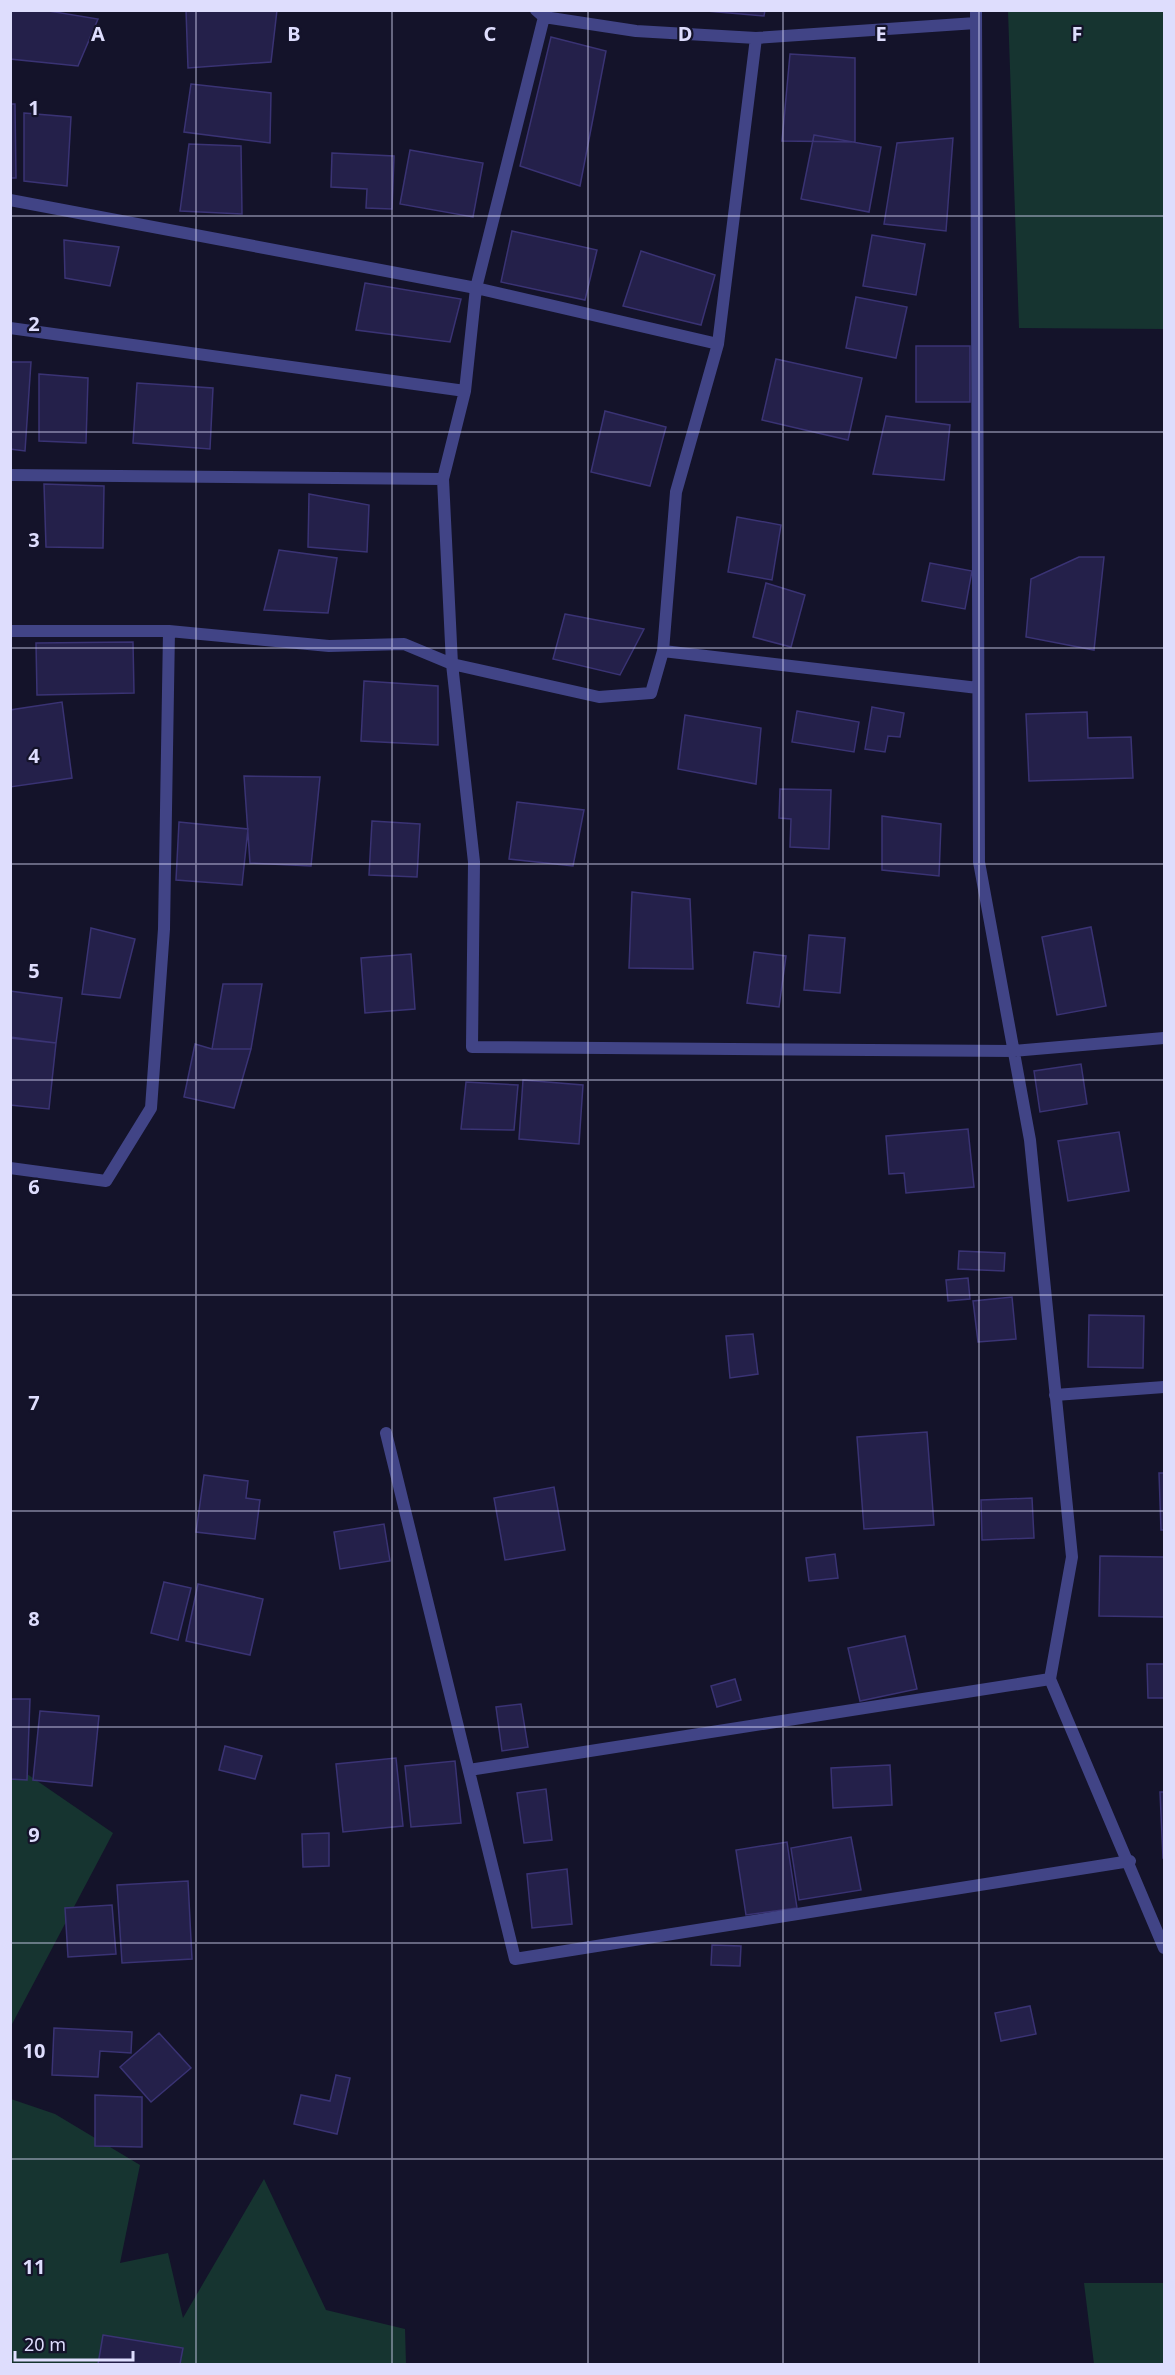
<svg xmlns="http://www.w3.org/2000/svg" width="1175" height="2375" font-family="'Noto Sans',sans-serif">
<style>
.green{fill:#163430}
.building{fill:#24204a;stroke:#3a3374;stroke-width:1.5}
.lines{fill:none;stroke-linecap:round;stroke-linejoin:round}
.minor{stroke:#414486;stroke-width:12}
.grid{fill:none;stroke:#deddfd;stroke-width:1.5;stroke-opacity:0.55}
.grid-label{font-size:20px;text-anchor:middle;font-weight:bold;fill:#deddfd;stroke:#14132a;stroke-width:4.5;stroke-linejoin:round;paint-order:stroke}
</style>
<rect width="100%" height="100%" fill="#14132a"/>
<path class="green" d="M 1008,11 L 1164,11 L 1164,329 L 1019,328 Z
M 11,1763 L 113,1833 L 11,2026 Z
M 11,2099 L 55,2114 L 140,2165 L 120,2263 L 168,2253 L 183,2318 L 264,2179 L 326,2310 L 405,2329 L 406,2364 L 11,2364 Z
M 1084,2283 L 1164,2283 L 1164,2364 L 1094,2364 Z"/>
<path class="building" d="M 10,10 L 43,10 L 98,19 L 78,66 L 10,59 Z
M 186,10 L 277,10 L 271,62 L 188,68 Z
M 707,10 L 765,10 L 764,16 L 707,11 Z
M 551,37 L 606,51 L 580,186 L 520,166 Z
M 790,54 L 855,58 L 855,142 L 782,141 Z
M 191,84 L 271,93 L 270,143 L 184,132 Z
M 10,104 L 15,104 L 16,178 L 10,178 Z
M 24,113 L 71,117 L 67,186 L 24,181 Z
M 814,135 L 881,147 L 869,212 L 801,199 Z
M 953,138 L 946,231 L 884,224 L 897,143 Z
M 189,144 L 241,146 L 242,214 L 180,211 Z
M 410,150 L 483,163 L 473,217 L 400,204 Z
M 332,153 L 394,156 L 392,209 L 366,208 L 367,189 L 331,187 Z
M 512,231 L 597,250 L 585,300 L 501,282 Z
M 872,235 L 925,244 L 916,295 L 863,286 Z
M 64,240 L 119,247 L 110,286 L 65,278 Z
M 641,251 L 715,275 L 701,325 L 623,306 Z
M 365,283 L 461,299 L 450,342 L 356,330 Z
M 856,297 L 907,307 L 896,358 L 846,348 Z
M 916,346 L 970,346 L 970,402 L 916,402 Z
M 776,359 L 862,378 L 848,440 L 762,420 Z
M 10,362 L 31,362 L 25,451 L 10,449 Z
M 39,374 L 88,378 L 86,443 L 39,441 Z
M 137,383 L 213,388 L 210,449 L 133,443 Z
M 605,411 L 666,427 L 650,486 L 591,472 Z
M 886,416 L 950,425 L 944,480 L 873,474 Z
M 44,484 L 104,486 L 103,548 L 46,547 Z
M 309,494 L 369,505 L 367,552 L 308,547 Z
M 737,517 L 781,525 L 772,580 L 728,572 Z
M 279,550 L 337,558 L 328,613 L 264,610 Z
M 1079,557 L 1104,557 L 1094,650 L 1026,637 L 1031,579 Z
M 930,563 L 972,571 L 965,609 L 922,601 Z
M 766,583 L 805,595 L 791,647 L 753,637 Z
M 565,614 L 644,629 L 620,675 L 553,659 Z
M 133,642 L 134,693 L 37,695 L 36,643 Z
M 364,681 L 438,686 L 438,745 L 361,741 Z
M 62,702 L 72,778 L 10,787 L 10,710 Z
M 872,707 L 904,713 L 900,737 L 888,736 L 885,752 L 865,749 Z
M 797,711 L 859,722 L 854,752 L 792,742 Z
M 1087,712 L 1088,738 L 1131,737 L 1133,778 L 1029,781 L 1026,714 Z
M 685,715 L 761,728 L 756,784 L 678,769 Z
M 244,776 L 320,777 L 311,866 L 250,863 Z
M 780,789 L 831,790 L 829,849 L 790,847 L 791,819 L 779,818 Z
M 517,802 L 584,810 L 573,866 L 509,859 Z
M 882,816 L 941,824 L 939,876 L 882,870 Z
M 372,821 L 420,824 L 417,877 L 369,875 Z
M 179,822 L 248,829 L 242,885 L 176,880 Z
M 632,892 L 690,899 L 693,969 L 629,968 Z
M 1091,927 L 1106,1006 L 1057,1015 L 1042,937 Z
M 91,928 L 135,939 L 120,998 L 82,994 Z
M 809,935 L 845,938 L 840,993 L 804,990 Z
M 754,952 L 786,956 L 779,1007 L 747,1003 Z
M 411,954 L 415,1009 L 365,1013 L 361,958 Z
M 223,984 L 262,984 L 251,1049 L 212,1049 Z
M 10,991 L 62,998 L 56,1043 L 10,1037 Z
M 10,1038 L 56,1043 L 49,1109 L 10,1105 Z
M 195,1044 L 212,1049 L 251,1049 L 234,1108 L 184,1097 Z
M 1081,1064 L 1087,1104 L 1040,1112 L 1034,1071 Z
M 523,1080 L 583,1085 L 579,1144 L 519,1139 Z
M 466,1082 L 518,1085 L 514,1130 L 461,1129 Z
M 968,1129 L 974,1187 L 906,1193 L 904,1173 L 889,1174 L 886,1136 Z
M 1119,1132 L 1129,1191 L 1068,1201 L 1058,1141 Z
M 959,1251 L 1005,1253 L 1004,1271 L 958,1269 Z
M 968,1278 L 970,1299 L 948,1301 L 946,1280 Z
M 1012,1297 L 1016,1339 L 978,1342 L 973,1301 Z
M 1089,1315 L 1144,1316 L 1143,1368 L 1088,1367 Z
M 753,1334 L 758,1374 L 730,1378 L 726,1336 Z
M 927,1432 L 934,1525 L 864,1529 L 857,1437 Z
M 1159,1473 L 1164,1473 L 1164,1530 L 1161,1530 Z
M 204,1475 L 248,1481 L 246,1498 L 260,1500 L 255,1539 L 196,1532 Z
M 554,1487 L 565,1550 L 505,1560 L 494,1498 Z
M 1032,1498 L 1034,1538 L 982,1540 L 981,1500 Z
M 384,1524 L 390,1561 L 340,1569 L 334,1532 Z
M 835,1554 L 838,1578 L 809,1581 L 806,1558 Z
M 1100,1556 L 1164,1557 L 1164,1617 L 1099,1616 Z
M 164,1582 L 191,1588 L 178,1640 L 151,1633 Z
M 198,1584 L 263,1599 L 250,1655 L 186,1641 Z
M 905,1636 L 917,1689 L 860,1701 L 848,1648 Z
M 1147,1664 L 1164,1664 L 1164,1698 L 1148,1698 Z
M 735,1679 L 741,1700 L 717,1707 L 711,1686 Z
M 10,1699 L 30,1699 L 27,1780 L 10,1779 Z
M 521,1704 L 528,1747 L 502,1751 L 496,1707 Z
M 40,1711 L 99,1716 L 92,1786 L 33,1780 Z
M 225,1746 L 262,1756 L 255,1779 L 219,1770 Z
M 396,1758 L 403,1826 L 343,1832 L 336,1764 Z
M 455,1761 L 461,1823 L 411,1827 L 405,1766 Z
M 890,1765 L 892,1805 L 833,1808 L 831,1768 Z
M 546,1789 L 552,1840 L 524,1843 L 517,1793 Z
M 1160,1792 L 1164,1792 L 1164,1858 L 1163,1858 Z
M 329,1833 L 329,1866 L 303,1867 L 302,1834 Z
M 851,1837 L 861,1890 L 799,1900 L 791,1848 Z
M 787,1842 L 797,1908 L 746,1915 L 736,1850 Z
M 567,1869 L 572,1924 L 532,1928 L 527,1874 Z
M 188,1881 L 192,1959 L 122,1963 L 117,1885 Z
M 112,1905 L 116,1954 L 68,1957 L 65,1908 Z
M 712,1945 L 741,1946 L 740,1966 L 711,1965 Z
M 1030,2006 L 1036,2034 L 1001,2041 L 995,2013 Z
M 54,2028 L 132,2032 L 131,2053 L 100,2051 L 98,2077 L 52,2075 Z
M 159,2033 L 191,2068 L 151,2102 L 120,2067 Z
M 336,2075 L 350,2078 L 337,2134 L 294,2124 L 301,2095 L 330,2101 Z
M 95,2095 L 142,2097 L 142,2147 L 95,2146 Z
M 103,2335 L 183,2348 L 180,2364 L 98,2364 Z"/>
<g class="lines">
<path class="minor" d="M 536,10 L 544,17 L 636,31 L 756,38 L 976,23
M 976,10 L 979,862 L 1030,1140 L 1072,1557 L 1050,1679 L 1164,1948
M 544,17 L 476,288 L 718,344
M 756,38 L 718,344 L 676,492 L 663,651 L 978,688
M 10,200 L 476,288 L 465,391 L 443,479 L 452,664 L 474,862 L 472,1047 L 1014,1051 L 1164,1038
M 10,328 L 465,391
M 10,475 L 443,479
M 10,631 L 169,631 L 329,646 L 404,644 L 452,664 L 599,697 L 651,693 L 663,651
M 10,1168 L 106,1181 L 151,1108 L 164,929 L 169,631
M 1055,1395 L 1164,1387
M 386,1433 L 515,1959 L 1130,1861
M 469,1770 L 1050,1679"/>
</g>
<path class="grid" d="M 196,10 L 196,2364M 392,10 L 392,2364M 588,10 L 588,2364M 783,10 L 783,2364M 979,10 L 979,2364M 10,216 L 1164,216M 10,432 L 1164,432M 10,648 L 1164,648M 10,864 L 1164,864M 10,1080 L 1164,1080M 10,1295 L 1164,1295M 10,1511 L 1164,1511M 10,1727 L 1164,1727M 10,1943 L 1164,1943M 10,2159 L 1164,2159"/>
<g class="grid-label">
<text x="98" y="41">A</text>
<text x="294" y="41">B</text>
<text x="490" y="41">C</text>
<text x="685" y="41">D</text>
<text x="881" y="41">E</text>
<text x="1077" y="41">F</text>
<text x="34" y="115">1</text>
<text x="34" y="331">2</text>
<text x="34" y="547">3</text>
<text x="34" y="763">4</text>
<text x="34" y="978">5</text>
<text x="34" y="1194">6</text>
<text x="34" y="1410">7</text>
<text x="34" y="1626">8</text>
<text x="34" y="1842">9</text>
<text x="34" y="2058">10</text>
<text x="34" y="2274">11</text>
</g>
<rect width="1175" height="2375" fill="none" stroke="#deddfd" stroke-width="24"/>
<path d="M15 2351v9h118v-9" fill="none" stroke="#deddfd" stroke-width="3"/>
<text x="24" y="2351" font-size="18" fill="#deddfd" stroke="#14132a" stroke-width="4.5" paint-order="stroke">20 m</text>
</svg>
